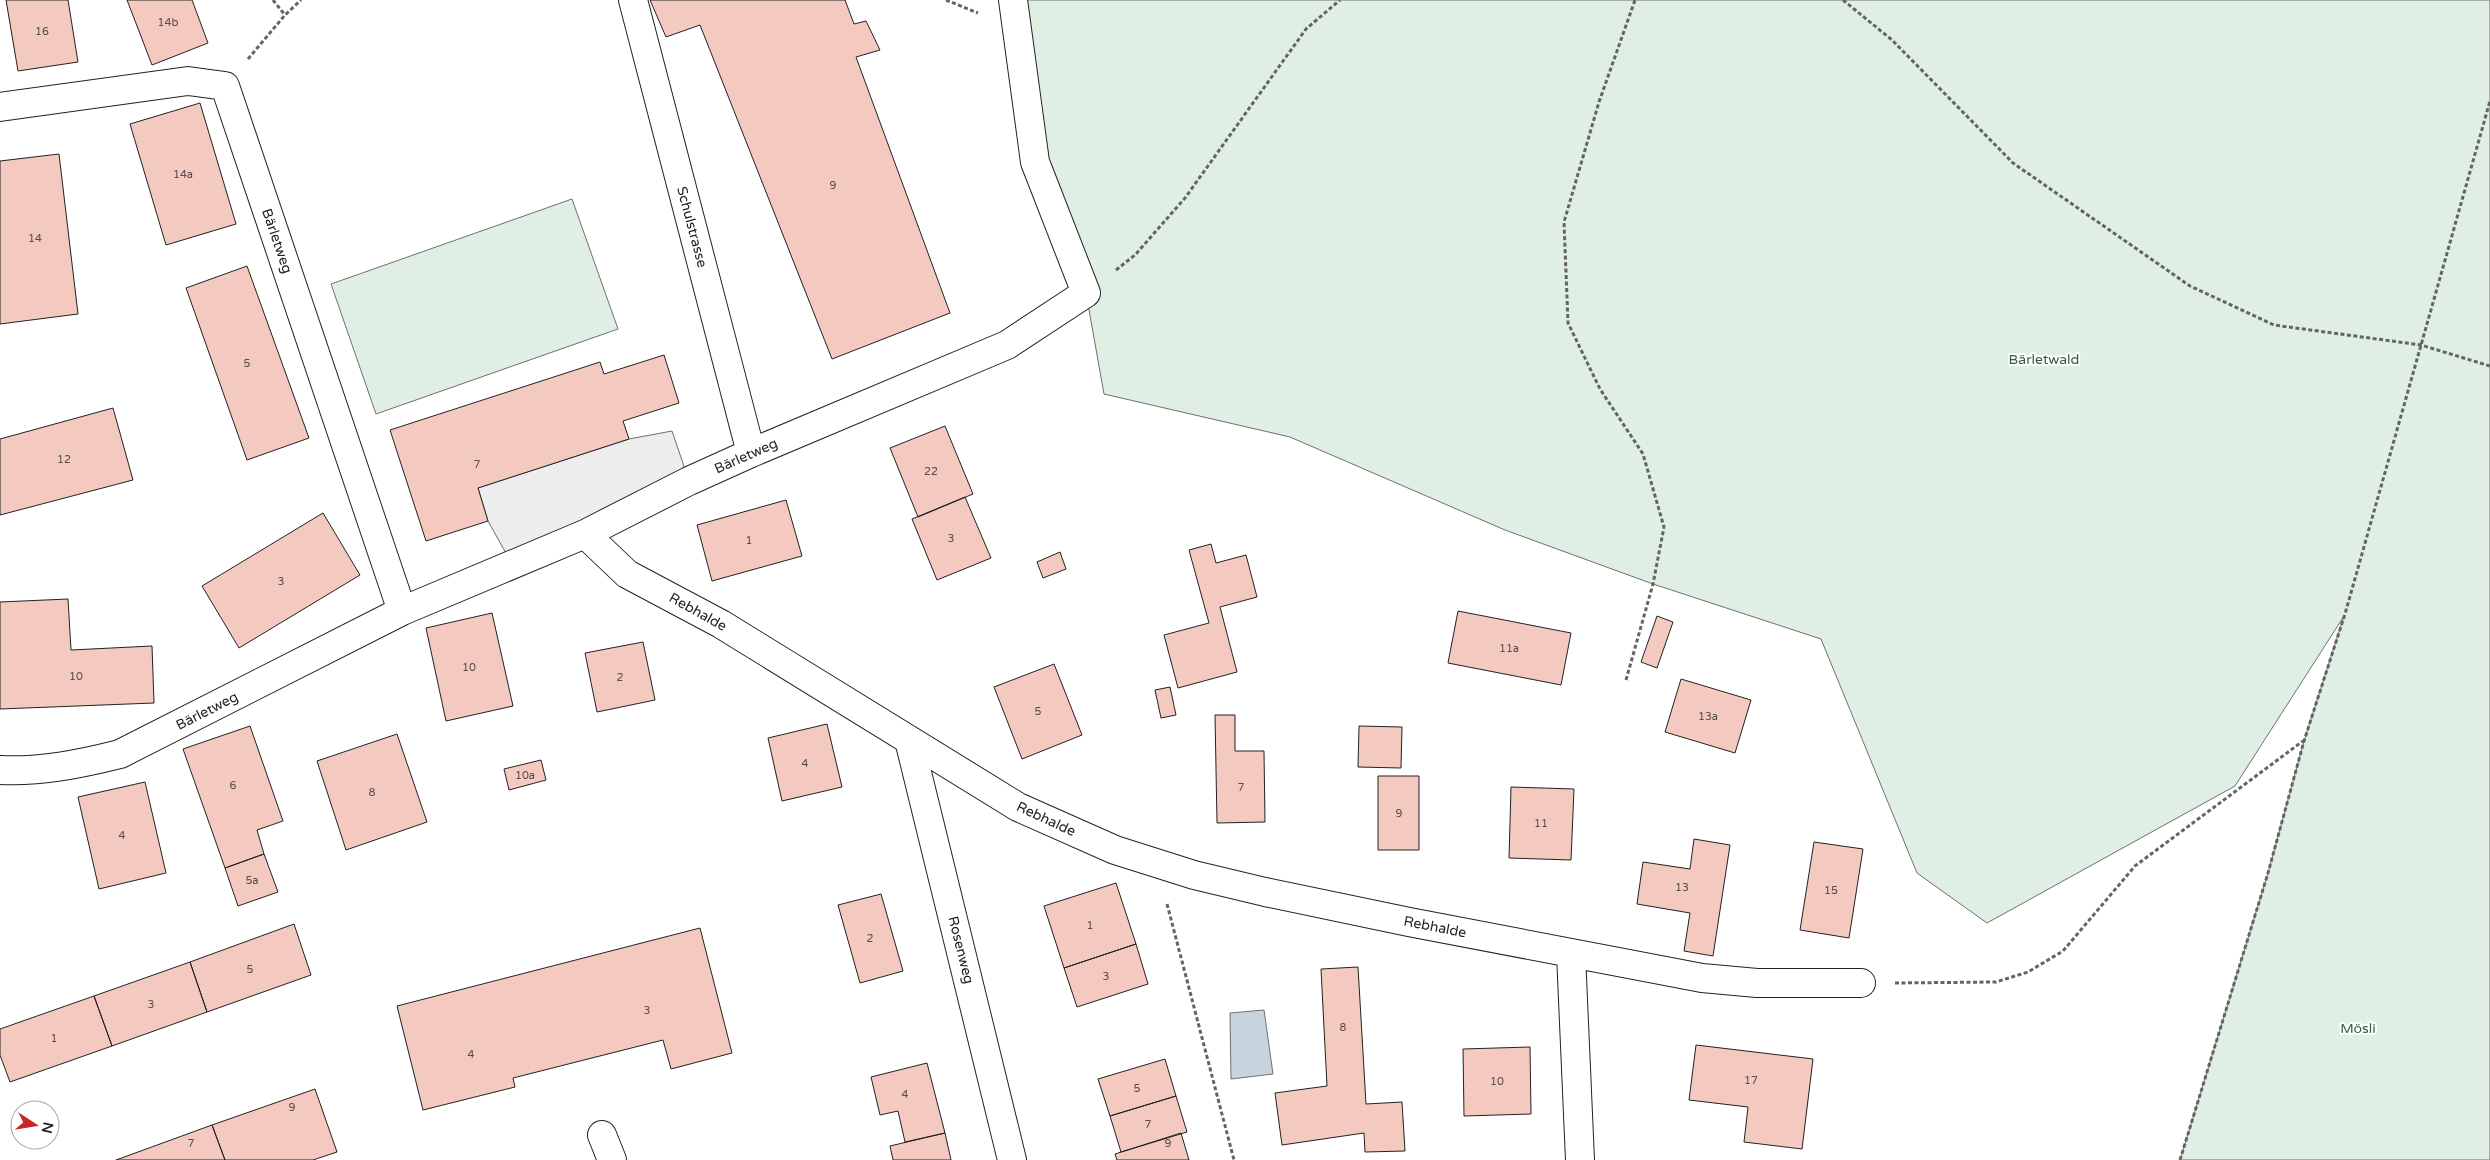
<svg xmlns="http://www.w3.org/2000/svg" width="2490" height="1160" font-family="'Varela Round',sans-serif">
<style>
.green{fill:#e0efe3;stroke:#6f6f6f}
.parking{fill:#ededed;stroke:#6f6f6f}
.water{fill:#c7d3dd;stroke:#6f6f6f}
.building{fill:#f3c9c0;stroke:#222}
.lines{fill:none;stroke-linecap:round;stroke-linejoin:round}
.minor-casing{stroke:#222;stroke-width:30}
.path{stroke:#646464;stroke-width:3;stroke-dasharray:4 2.5;stroke-linecap:butt}
.minor{stroke:#fff;stroke-width:28}
.labels{text-anchor:middle;dominant-baseline:central;stroke-width:4;stroke-linejoin:round;paint-order:stroke}
.number-label{font-size:11px;fill:#564c4a}
.street-label{font-size:14px;fill:#222;stroke:#fff}
.park-label{font-size:14px;fill:#2f5e38;stroke:#fff}
</style>
<rect width="100%" height="100%" fill="#fff"/>
<path class="green" d="M 1013,0 L 2490,0 L 2490,1160 L 2180,1160 L 2268,873 L 2304,741 L 2344,616 L 2235,786 L 1987,923 L 1917,873 L 1821,639 L 1653,584 L 1505,530 L 1290,437 L 1104,394 L 1086,293 L 1035,162 Z
M 572,199 L 618,329 L 376,414 L 331,284 Z"/>
<path class="parking" d="M 672,431 L 689,481 L 512,564 L 488,521 L 478,488 L 629,439 Z"/>
<path class="water" d="M 1264,1010 L 1273,1074 L 1231,1079 L 1230,1013 Z"/>
<path class="building" d="M 6,0 L 68,0 L 78,62 L 18,71 Z
M 127,0 L 192,0 L 208,43 L 152,65 Z
M 650,0 L 845,0 L 854,24 L 866,21 L 880,50 L 856,57 L 950,313 L 832,359 L 700,25 L 666,37 Z
M 200,103 L 236,224 L 166,245 L 130,124 Z
M 59,154 L 78,314 L 0,324 L 0,161 Z
M 247,266 L 309,438 L 247,460 L 186,288 Z
M 664,355 L 679,403 L 623,421 L 629,439 L 478,488 L 488,521 L 426,541 L 390,430 L 600,362 L 604,374 Z
M 113,408 L 133,480 L 0,515 L 0,439 Z
M 945,426 L 973,494 L 918,517 L 890,448 Z
M 965,497 L 991,558 L 937,580 L 912,519 Z
M 786,500 L 802,556 L 712,581 L 697,525 Z
M 323,513 L 360,575 L 239,648 L 202,586 Z
M 1211,544 L 1216,563 L 1246,555 L 1257,597 L 1220,607 L 1237,672 L 1178,688 L 1164,635 L 1209,623 L 1189,550 Z
M 1060,552 L 1066,569 L 1043,578 L 1037,562 Z
M 68,599 L 71,650 L 152,646 L 154,703 L 0,709 L 0,602 Z
M 1458,611 L 1571,633 L 1561,685 L 1448,663 Z
M 492,613 L 513,706 L 446,721 L 426,628 Z
M 1657,616 L 1673,622 L 1657,668 L 1641,662 Z
M 643,642 L 655,700 L 597,712 L 585,653 Z
M 1054,664 L 1082,735 L 1022,759 L 994,687 Z
M 1681,679 L 1751,700 L 1735,753 L 1665,732 Z
M 1170,687 L 1176,715 L 1161,718 L 1155,690 Z
M 1215,715 L 1235,715 L 1235,751 L 1264,751 L 1265,822 L 1217,823 Z
M 827,724 L 842,787 L 782,801 L 768,738 Z
M 250,726 L 283,821 L 257,830 L 264,854 L 225,868 L 183,749 Z
M 1359,726 L 1402,727 L 1401,768 L 1358,767 Z
M 397,734 L 427,822 L 346,850 L 317,761 Z
M 541,760 L 546,780 L 509,790 L 504,769 Z
M 1378,776 L 1419,776 L 1419,850 L 1378,850 Z
M 145,782 L 166,873 L 99,889 L 78,797 Z
M 1511,787 L 1574,789 L 1571,860 L 1509,858 Z
M 1694,839 L 1730,845 L 1713,956 L 1684,951 L 1690,913 L 1637,904 L 1643,862 L 1690,869 Z
M 1814,842 L 1863,849 L 1849,938 L 1800,930 Z
M 264,854 L 278,892 L 238,906 L 225,868 Z
M 1116,883 L 1136,944 L 1064,968 L 1044,906 Z
M 881,894 L 903,971 L 860,983 L 838,905 Z
M 294,924 L 311,975 L 207,1012 L 190,962 Z
M 700,928 L 732,1053 L 671,1069 L 663,1040 L 513,1078 L 515,1087 L 423,1110 L 397,1006 Z
M 1136,944 L 1148,984 L 1077,1007 L 1064,968 Z
M 190,962 L 207,1012 L 112,1046 L 94,996 Z
M 1358,967 L 1366,1104 L 1402,1102 L 1405,1151 L 1365,1152 L 1364,1133 L 1282,1145 L 1275,1093 L 1327,1086 L 1321,969 Z
M 94,996 L 112,1046 L 10,1082 L 0,1055 L 0,1029 Z
M 1696,1045 L 1813,1059 L 1802,1149 L 1744,1142 L 1748,1107 L 1689,1100 Z
M 1530,1047 L 1531,1114 L 1464,1116 L 1463,1049 Z
M 1165,1059 L 1176,1096 L 1110,1116 L 1098,1079 Z
M 927,1063 L 945,1133 L 905,1142 L 898,1111 L 880,1115 L 871,1077 Z
M 315,1089 L 337,1152 L 313,1160 L 225,1160 L 212,1125 Z
M 1176,1096 L 1187,1132 L 1121,1152 L 1110,1116 Z
M 212,1125 L 225,1160 L 116,1160 Z
M 945,1133 L 951,1160 L 893,1160 L 890,1146 Z
M 1181,1133 L 1189,1160 L 1117,1160 L 1115,1154 Z"/>
<g class="lines">
<g class="minor-casing">
<path id="minor" d="M 633,0 L 751,453
M 0,107 L 188,81 L 225,86 L 402,611
M 585,534 L 627,574 L 721,624 L 1018,807 L 1115,850 L 1194,875 L 1265,892 L 1409,922 L 1702,978 L 1757,983 L 1861,983
M 909,740 L 1012,1160
M 0,770 C 41,772 80,764 120,754 L 402,611 L 585,534 L 689,481 L 751,453 L 1007,345 L 1086,293 L 1035,162 L 1013,0
M 1571,954 L 1580,1160
M 602,1135 L 612,1160"/>
</g>
<path class="path" d="M 273,0 L 285,15
M 946,0 L 978,13
M 1843,0 L 1892,40 L 2013,163 L 2190,286 L 2274,325 L 2421,345 L 2490,366
M 248,59 L 285,15 L 301,0
M 1116,270 L 1135,255 L 1185,198 L 1306,29 L 1340,0
M 1626,680 L 1653,584 L 1664,527 L 1643,454 L 1600,389 L 1568,323 L 1564,222 L 1599,102 L 1635,0
M 1167,904 L 1234,1160
M 1895,983 L 1996,982 L 2028,972 L 2063,951 L 2135,866 L 2303,741
M 2180,1160 L 2268,873 L 2304,741 L 2345,614 L 2490,101"/>
<use href="#minor" class="minor"/>
</g>
<g class="labels">
<g class="number-label">
<text x="168" y="22">14b</text>
<text x="42" y="31">16</text>
<text x="183" y="174">14a</text>
<text x="833" y="185">9</text>
<text x="35" y="238">14</text>
<text x="247" y="363">5</text>
<text x="64" y="459">12</text>
<text x="477" y="464">7</text>
<text x="931" y="471">22</text>
<text x="951" y="538">3</text>
<text x="749" y="540">1</text>
<text x="281" y="581">3</text>
<text x="1509" y="648">11a</text>
<text x="469" y="667">10</text>
<text x="76" y="676">10</text>
<text x="620" y="677">2</text>
<text x="1038" y="711">5</text>
<text x="1708" y="716">13a</text>
<text x="805" y="763">4</text>
<text x="525" y="775">10a</text>
<text x="233" y="785">6</text>
<text x="1241" y="787">7</text>
<text x="372" y="792">8</text>
<text x="1399" y="813">9</text>
<text x="1541" y="823">11</text>
<text x="122" y="835">4</text>
<text x="252" y="880">5a</text>
<text x="1682" y="887">13</text>
<text x="1831" y="890">15</text>
<text x="1090" y="925">1</text>
<text x="870" y="938">2</text>
<text x="250" y="969">5</text>
<text x="1106" y="976">3</text>
<text x="151" y="1004">3</text>
<text x="647" y="1010">3</text>
<text x="1343" y="1027">8</text>
<text x="54" y="1038">1</text>
<text x="471" y="1054">4</text>
<text x="1751" y="1080">17</text>
<text x="1497" y="1081">10</text>
<text x="1137" y="1088">5</text>
<text x="905" y="1094">4</text>
<text x="292" y="1107">9</text>
<text x="1148" y="1124">7</text>
<text x="191" y="1143">7</text>
<text x="1168" y="1143">9</text>
</g>
<g class="street-label">
<text transform="translate(692 227) rotate(75)">Schulstrasse</text>
<text transform="translate(277 241) rotate(71)">Bärletweg</text>
<text transform="translate(746 456) rotate(-24)">Bärletweg</text>
<text transform="translate(698 612) rotate(29)">Rebhalde</text>
<text transform="translate(207 711) rotate(-27)">Bärletweg</text>
<text transform="translate(1046 819) rotate(25)">Rebhalde</text>
<text transform="translate(1435 927) rotate(11)">Rebhalde</text>
<text transform="translate(961 950) rotate(76)">Rosenweg</text>
</g>
<g class="park-label">
<text x="2044" y="359">Bärletwald</text>
<text x="2358" y="1028">Mösli</text>
</g>
</g>
<g transform="translate(35 1125) rotate(102)"><circle r="24" fill="#ffffff" stroke="#a7a7a7"/>
<path d="M0-4L9 19L0 12L-9 19Z" fill="#c62828"/>
<text y="-8" font-size="14" font-weight="bold" text-anchor="middle" fill="#222222">N</text>
</g>
</svg>
